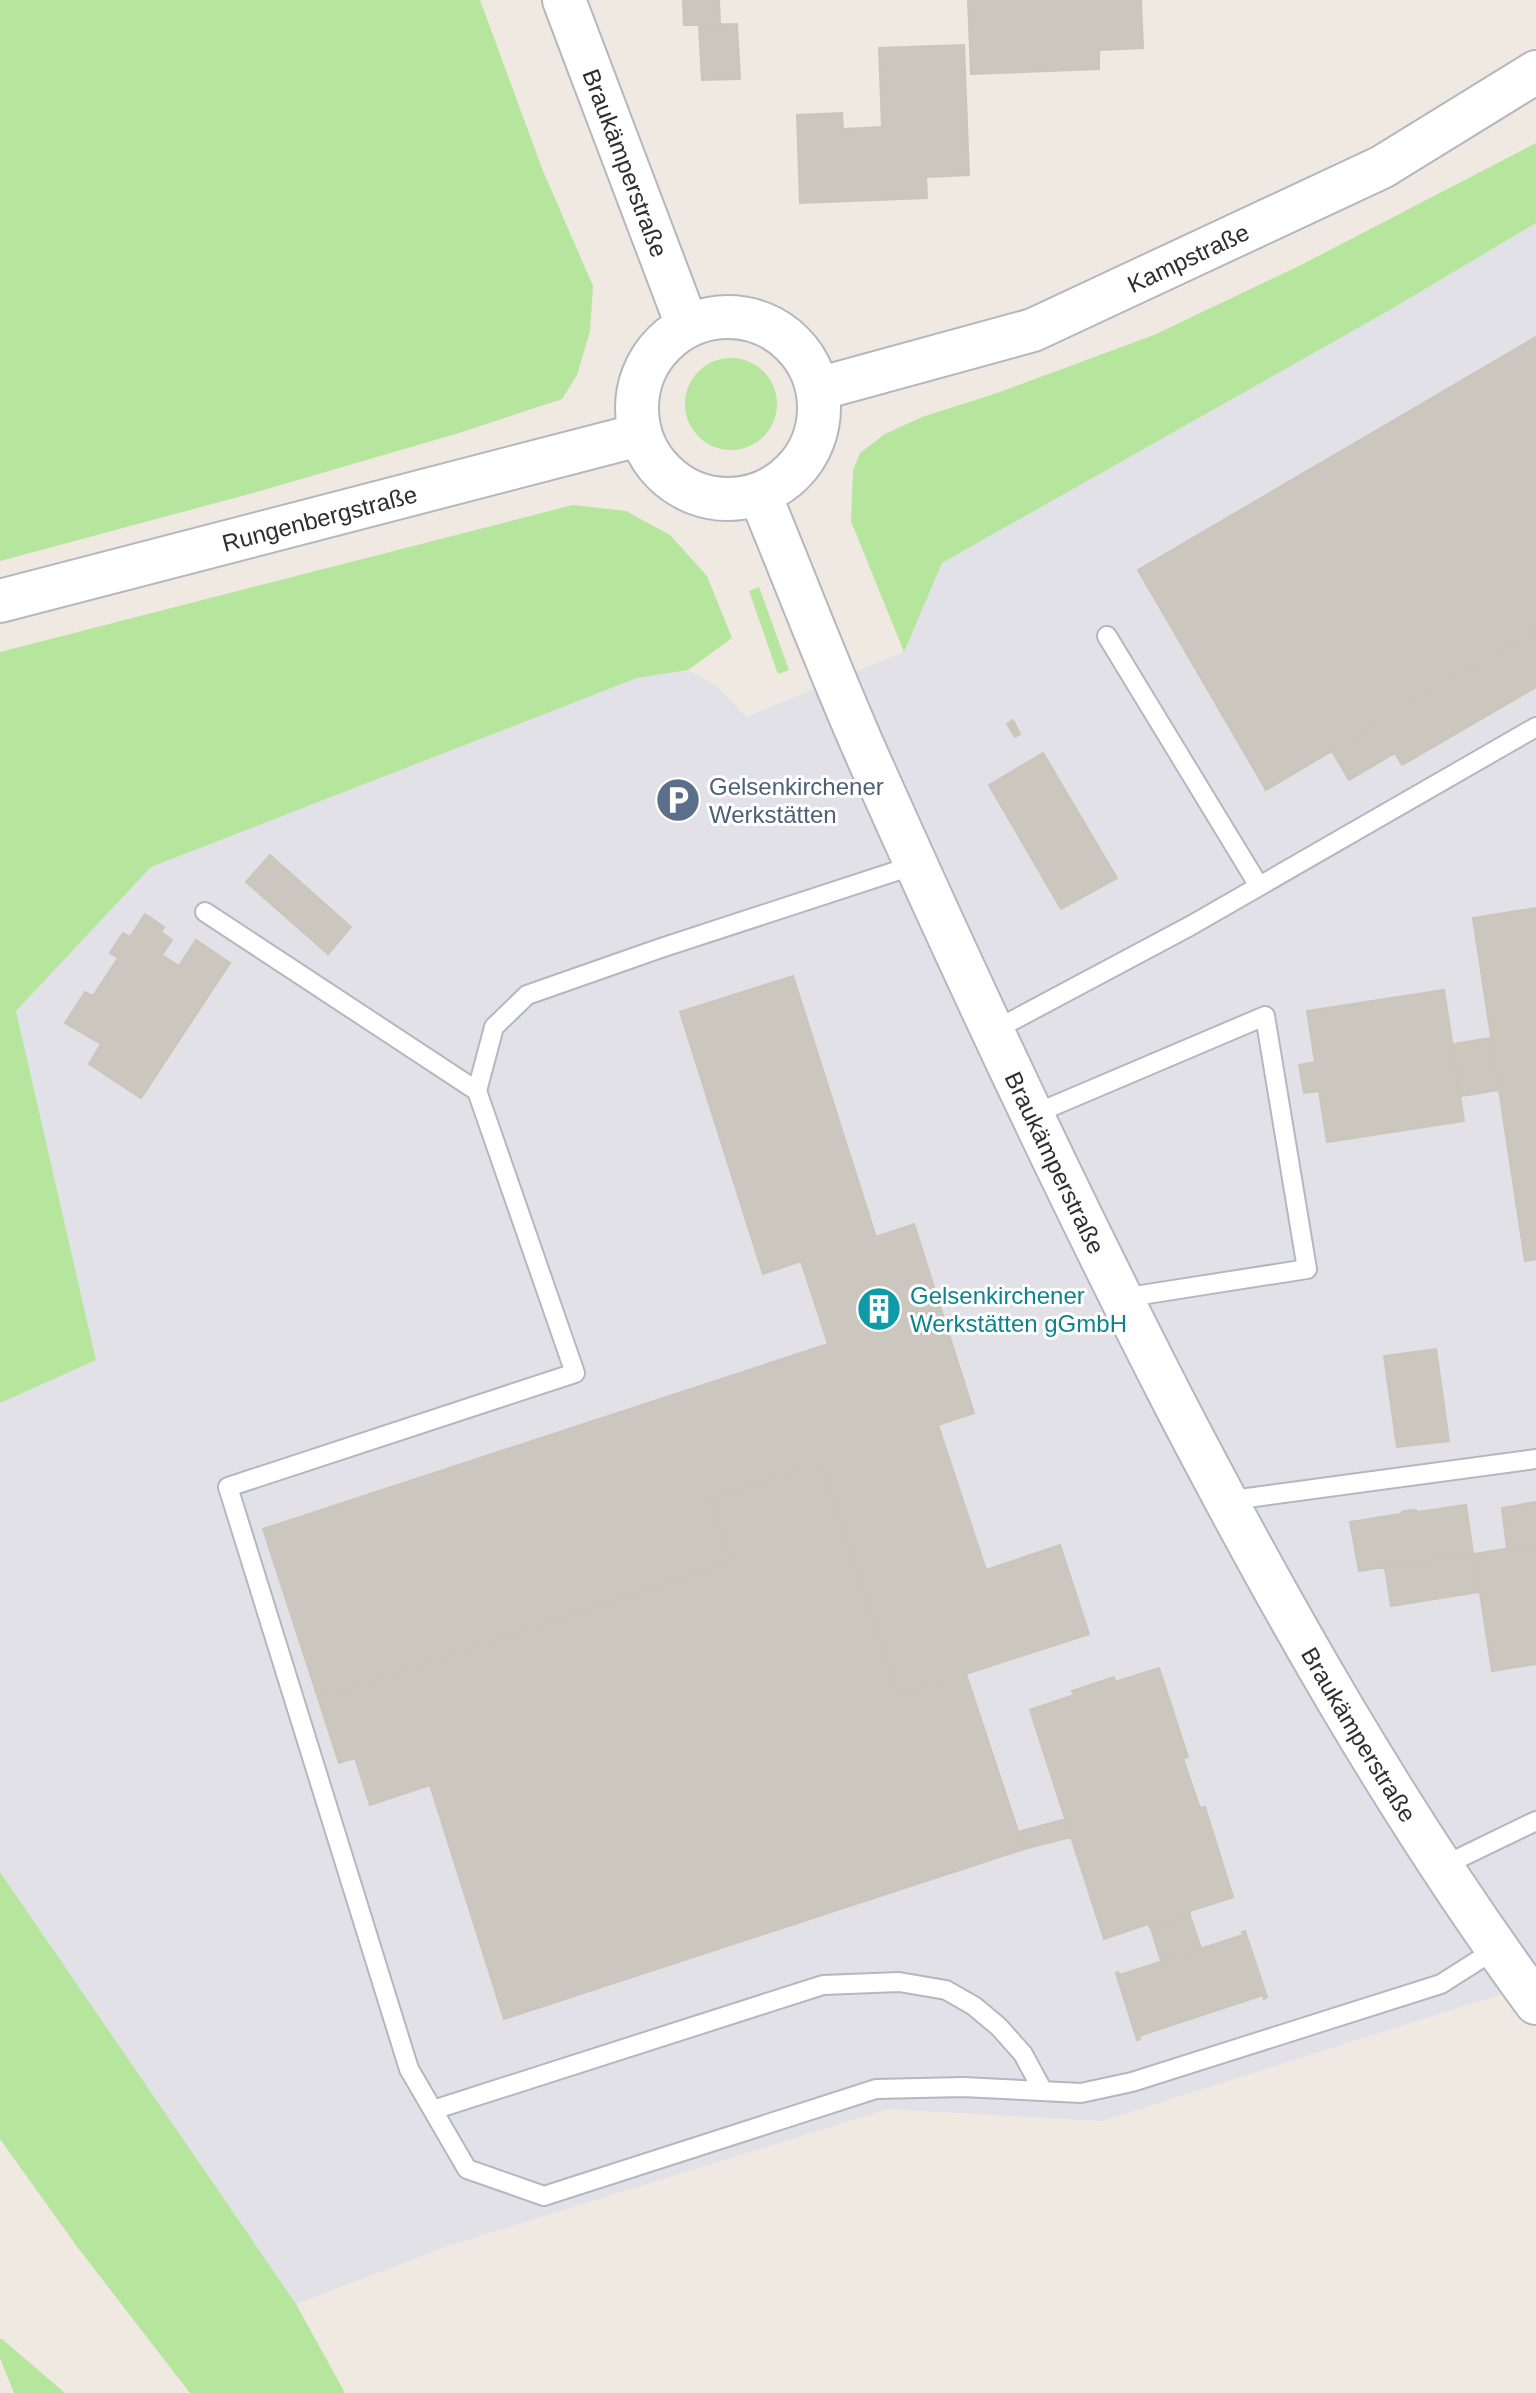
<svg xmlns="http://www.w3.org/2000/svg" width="1536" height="2393" font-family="Arial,sans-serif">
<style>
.industrial{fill:#e3e1e8}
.green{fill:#b6e59e}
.building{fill:#cbc7bf;stroke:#cbc5ba;stroke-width:2}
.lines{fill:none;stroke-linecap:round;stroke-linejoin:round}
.service-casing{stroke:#b4b7c1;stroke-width:22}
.tertiary-casing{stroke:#b4b7c1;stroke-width:46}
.service{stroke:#fff;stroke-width:18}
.tertiary{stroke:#fff;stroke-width:42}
.labels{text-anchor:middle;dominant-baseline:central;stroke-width:6;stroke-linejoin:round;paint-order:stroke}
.street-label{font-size:24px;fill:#2e2e2e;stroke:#fff}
.service-label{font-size:24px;fill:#4e5e75;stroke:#fff;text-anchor:start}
.culture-label{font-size:24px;fill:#0d838f;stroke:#fff;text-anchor:start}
</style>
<rect width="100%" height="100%" fill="#efe9e1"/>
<path class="industrial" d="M 1536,223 L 1536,1983 L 1102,2121 L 888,2109 L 448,2246 L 296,2304 L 0,1872 L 0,1403 L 96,1359 L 16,1011 L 151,867 L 637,678 L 688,670 L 717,686 L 746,717 L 903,652 L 942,563 L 1388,311 Z"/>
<path class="green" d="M 0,0 L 480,0 L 543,171 L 593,286 L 590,331 L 577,375 L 562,399 L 459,433 L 253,493 L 0,561 Z
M 1536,143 L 1536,223 L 1388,311 L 942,563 L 904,652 L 851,521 L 853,471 L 860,453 L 885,434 L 922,417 L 997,393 L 1154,335 L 1299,266 Z
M685 404a46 46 0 1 1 92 0a46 46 0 1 1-92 0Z
M 573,505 L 626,511 L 670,535 L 707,576 L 732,638 L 688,670 L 637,678 L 151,867 L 16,1011 L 96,1360 L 0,1403 L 0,652 Z
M 759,587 L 789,670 L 778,674 L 749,591 Z
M 0,1872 L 296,2304 L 345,2393 L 190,2393 L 78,2248 L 0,2139 Z
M 0,2339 L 2,2339 L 65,2393 L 14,2393 L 0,2358 Z"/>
<path class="building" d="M 683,0 L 719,0 L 720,24 L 684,25 Z
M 968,0 L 1141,0 L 1143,48 L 1099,50 L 1099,69 L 971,74 Z
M 737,24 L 740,79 L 702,80 L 699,25 Z
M 964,45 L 969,175 L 926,177 L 927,198 L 800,203 L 797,115 L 842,113 L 843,129 L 882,127 L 879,48 Z
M 1536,337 L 1536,630 L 1266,790 L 1138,570 Z
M 1536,630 L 1536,687 L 1402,765 L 1395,753 L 1349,780 L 1332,751 Z
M 1013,720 L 1020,734 L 1015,737 L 1007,724 Z
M 1043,753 L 1117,878 L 1061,909 L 989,785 Z
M 270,855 L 351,927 L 328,954 L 246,882 Z
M 1536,908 L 1536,1259 L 1525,1261 L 1473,918 Z
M 145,914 L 164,927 L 161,932 L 172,940 L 162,955 L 179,966 L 196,940 L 230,963 L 141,1098 L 89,1064 L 101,1044 L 65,1023 L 85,992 L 93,996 L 118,958 L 110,953 L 123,933 L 130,937 Z
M 793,976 L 876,1237 L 914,1224 L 974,1413 L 938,1425 L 986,1570 L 1060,1545 L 1089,1634 L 898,1696 L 822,1463 L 710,1500 L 731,1562 L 318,1698 L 263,1529 L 828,1344 L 801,1261 L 763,1274 L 680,1012 Z
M 1444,990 L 1464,1121 L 1327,1142 L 1319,1091 L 1304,1093 L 1299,1065 L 1315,1062 L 1307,1011 Z
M 1491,1038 L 1499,1090 L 1461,1096 L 1453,1044 Z
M 1436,1349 L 1449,1441 L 1397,1447 L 1384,1356 Z
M 822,1463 L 898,1696 L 966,1674 L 1024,1849 L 504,2019 L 430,1785 L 370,1805 L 355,1758 L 339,1763 L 318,1698 L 731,1562 L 710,1500 Z
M 1536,1502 L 1536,1544 L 1507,1549 L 1502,1508 Z
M 1466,1505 L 1473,1553 L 1359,1571 L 1350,1522 L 1400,1514 L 1403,1511 L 1416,1510 L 1418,1512 Z
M 1536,1544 L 1536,1664 L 1492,1671 L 1474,1554 Z
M 1474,1554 L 1479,1592 L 1391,1606 L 1385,1568 Z
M 1159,1668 L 1188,1757 L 1183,1759 L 1200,1808 L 1205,1807 L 1233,1897 L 1190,1911 L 1190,1916 L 1151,1929 L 1148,1924 L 1104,1939 L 1030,1710 L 1074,1695 L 1072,1691 L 1114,1677 L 1115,1682 Z
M 1066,1819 L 1071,1837 L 1024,1849 L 1018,1832 Z
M 1190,1916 L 1201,1948 L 1161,1961 L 1151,1929 Z
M 1245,1931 L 1267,1997 L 1264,1999 L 1263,1995 L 1139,2036 L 1140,2039 L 1137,2040 L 1116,1973 L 1118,1972 L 1120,1975 L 1243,1935 L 1242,1932 Z"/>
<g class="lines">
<g class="service-casing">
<path id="service" d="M 1107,636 L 1259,886
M 918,864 L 661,948 L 527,995 L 494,1027 L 477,1091 L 575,1373 L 228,1487 L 409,2069 L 467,2169 L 544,2196 L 876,2089 L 963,2087 L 1081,2093 L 1132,2082 L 1441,1984 L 1496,1949
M 205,912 L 477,1091
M 993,1031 L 1190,926 L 1536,727
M 1032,1115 L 1265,1016 L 1307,1269 L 1122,1298
M 1225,1501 L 1536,1459
M 1441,1867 L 1536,1821
M 433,2110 L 823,1985 L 899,1982 L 946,1990 L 974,2006 L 999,2027 L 1023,2054 L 1043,2091"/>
</g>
<g class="tertiary-casing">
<g id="tertiary">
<path id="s1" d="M 564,0 L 687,325"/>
<circle cx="728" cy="408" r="91"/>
<path id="s2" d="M 818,389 L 1033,330 L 1382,167 L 1536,72"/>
<path id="s3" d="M 760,495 C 798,587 833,680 874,771 C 969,984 1068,1196 1175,1404 C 1282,1610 1398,1815 1536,2003"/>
<path id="s4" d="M 0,601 L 639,435"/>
</g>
</g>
<use href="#service" class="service"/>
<use href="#tertiary" class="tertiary"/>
</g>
<defs>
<g id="parking-disc" transform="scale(2.3)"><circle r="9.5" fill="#5c6f8a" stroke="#fff"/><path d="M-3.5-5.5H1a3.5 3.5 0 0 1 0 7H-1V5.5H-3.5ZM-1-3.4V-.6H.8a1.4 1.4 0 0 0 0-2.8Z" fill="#fff"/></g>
<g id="building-disc" transform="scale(2.3)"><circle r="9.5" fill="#0f9aa8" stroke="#fff"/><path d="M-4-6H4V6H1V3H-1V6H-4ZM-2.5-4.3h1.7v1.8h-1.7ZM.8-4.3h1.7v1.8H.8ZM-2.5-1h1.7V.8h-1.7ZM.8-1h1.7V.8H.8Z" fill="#fff"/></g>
</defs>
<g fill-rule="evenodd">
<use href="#parking-disc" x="678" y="800"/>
<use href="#building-disc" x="879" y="1309"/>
</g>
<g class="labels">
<g class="street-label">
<text stroke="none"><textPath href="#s1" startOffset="174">Braukämperstraße</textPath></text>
<text stroke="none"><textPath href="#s2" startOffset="394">Kampstraße</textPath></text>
<text stroke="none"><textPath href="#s4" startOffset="330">Rungenbergstraße</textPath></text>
<text stroke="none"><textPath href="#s3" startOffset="730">Braukämperstraße</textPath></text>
<text stroke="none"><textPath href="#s3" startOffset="1378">Braukämperstraße</textPath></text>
</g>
<g class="service-label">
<text x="709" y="786">Gelsenkirchener<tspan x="709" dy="28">Werkstätten</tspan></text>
</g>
<g class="culture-label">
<text x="910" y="1295">Gelsenkirchener<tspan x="910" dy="28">Werkstätten gGmbH</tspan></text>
</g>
</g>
</svg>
